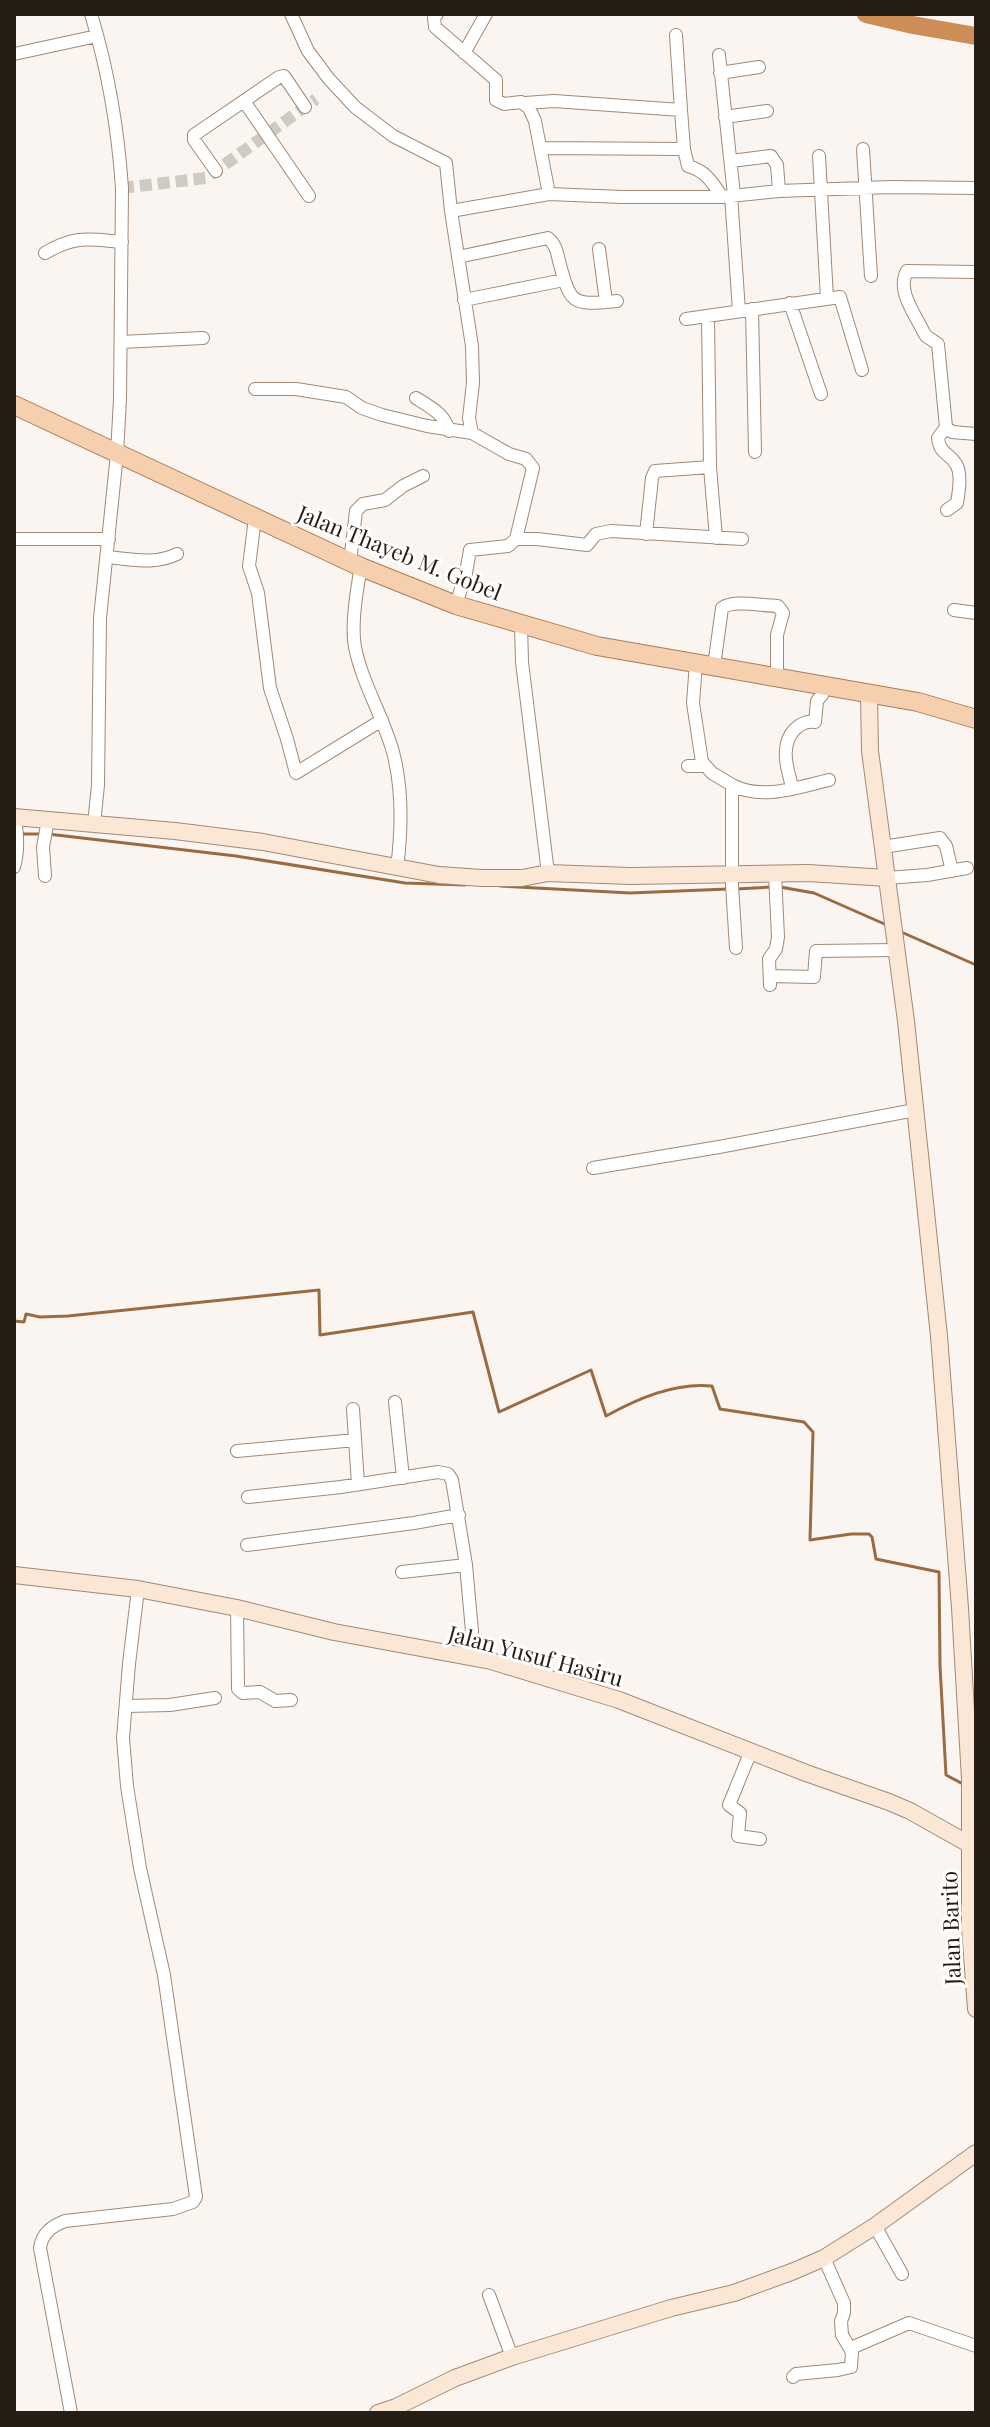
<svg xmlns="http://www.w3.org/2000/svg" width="990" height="2427" font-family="'Playfair Display',serif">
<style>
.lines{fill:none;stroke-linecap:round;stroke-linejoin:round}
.stream{stroke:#9a6b42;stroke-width:3}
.river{stroke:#cc8d56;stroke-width:18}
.street-tunnel{stroke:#d0cac5;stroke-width:12;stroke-dasharray:12 6;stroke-linecap:butt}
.street-casing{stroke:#a18975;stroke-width:14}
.secondary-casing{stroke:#a18975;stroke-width:18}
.primary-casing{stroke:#a97c55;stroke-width:20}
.street{stroke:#fff;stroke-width:12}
.secondary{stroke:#fae7d6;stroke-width:16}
.primary{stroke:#f6cfae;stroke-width:18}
.labels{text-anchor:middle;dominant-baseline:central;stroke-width:6;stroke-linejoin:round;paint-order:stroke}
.street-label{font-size:22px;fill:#261d15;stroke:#fff}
</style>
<rect width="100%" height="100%" fill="#fbf5f1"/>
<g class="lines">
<path class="stream" d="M 20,834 L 40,834
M 48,834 L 236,856 L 405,883 L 465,885
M 500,886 L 630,893 L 728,889
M 780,887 L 814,893 L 889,926
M 736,889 L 772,887
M 899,931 L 976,965
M 14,1321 L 24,1322 L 26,1314 L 40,1317 L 68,1316 L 319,1290 L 320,1335 L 473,1312 L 499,1412 L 591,1370 L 606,1416 C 637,1399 675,1382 712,1386 L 720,1409 L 804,1422 L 813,1432 L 810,1540 L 851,1534 L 869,1534 L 872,1537 L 876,1559 L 939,1572 L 940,1666 L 946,1775 L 963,1784"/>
<path class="river" d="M 866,14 L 913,25 L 976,36"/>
<path class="street-tunnel" d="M 122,188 L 206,178 L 316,99"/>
<g class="street-casing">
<path id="street" d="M 91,14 C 108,70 118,129 122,188 L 120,399 L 117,454 L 100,618 L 98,785 L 94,824
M 291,14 L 308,51 L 329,79 L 355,107 L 393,136 L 446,163 L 451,211 L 472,346 L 473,383 L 469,418 L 472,433 L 509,454 L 526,459 L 533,468 L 516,539 L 537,539 L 587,545 L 596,534 L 611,531 L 742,539
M 437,14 L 434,18 L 435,27 L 496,80 L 496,100 L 504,104 L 521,102 L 529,108 L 535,121 L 549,194 L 622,197 L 722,197 L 779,191 L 891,187 L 976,188
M 464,53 L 486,14
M 14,54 L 97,36
M 719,55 L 734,195
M 720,73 L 759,67
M 244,101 L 309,196
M 525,103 L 554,101 L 681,110 L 676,35
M 725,117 L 767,111
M 541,148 L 684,149 L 681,110
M 684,149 L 688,166 C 706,171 712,182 722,197
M 863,149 L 871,276
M 819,156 L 827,298
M 731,161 L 771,156 L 777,165 L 779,191
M 216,171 L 194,140 L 194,135 L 279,77 L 284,76 L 305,107
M 731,195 L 739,311
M 451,211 L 549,194
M 599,249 L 606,302
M 45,253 C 76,235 88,239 122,242
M 458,257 L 548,238 C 556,245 557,252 559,261 C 571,306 572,305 617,301
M 976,272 L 907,271 C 896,290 915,314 923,331 L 926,336 L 938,344 L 946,427 L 952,432 L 976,434
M 464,300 L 564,280
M 790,303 L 821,394
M 752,309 L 755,452
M 708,316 L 710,467 L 716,538
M 686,319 L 840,297 L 862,370
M 121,342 L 203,338
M 255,389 L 296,389 L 346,397 L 362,408 L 382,415 L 427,426 L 472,433
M 416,398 C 430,407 445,414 449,431
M 946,427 L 938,438 C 940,455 949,452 956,464 C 962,473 959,492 957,503 L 947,510
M 255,518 L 249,566 L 258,593 L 270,688 L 287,739 L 296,773 L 382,720
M 646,534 L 652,478 L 655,471 L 710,467
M 14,539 L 109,539
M 107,557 C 131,559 155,565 177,554
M 350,562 L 356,511 L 363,504 L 385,500 L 403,486 L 423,476
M 361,567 C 357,588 351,626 355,647 C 362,683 383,716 393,752 C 403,790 402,829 397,868
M 456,605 L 466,573 L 470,550 L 508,546 L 516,539
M 954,610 L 976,613
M 521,625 L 522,662 L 548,873
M 696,663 L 693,703 L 702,762 L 712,773 L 732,785 L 732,885 L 736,948
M 714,666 L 722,608 C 733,599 762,606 778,606 L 783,613 L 777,635 L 777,677
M 688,766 L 705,766
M 732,785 C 763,801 798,787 829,780
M 792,788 C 790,776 784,762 786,750 C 787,734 799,720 815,722 L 817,701 L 822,695 L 823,686
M 883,847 L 940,838 L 946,846 L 952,871
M 14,867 C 19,850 17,834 15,817
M 45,876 L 43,847 L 48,820
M 887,878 L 927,875 L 967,868
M 770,976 L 814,977 L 816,951 L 897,950
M 770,985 L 769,959 L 776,949 L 778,937 L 775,874
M 593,1168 L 719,1147 L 915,1110
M 395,1402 L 403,1478
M 353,1409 L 358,1484
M 237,1451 L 355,1440
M 248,1497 L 341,1487 L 438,1472 L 448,1474 L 452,1480 L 466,1565 L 402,1572
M 247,1545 L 414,1523 L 459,1515
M 466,1565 L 472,1631 L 468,1656
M 237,1608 L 238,1689 L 243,1693 L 260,1692 L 275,1701 L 291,1700
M 126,1706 L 170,1705 L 215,1698
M 751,1751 L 729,1805 L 740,1813 L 738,1836 L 760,1839
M 875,2226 L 902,2274
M 489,2295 L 512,2357
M 851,2348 L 909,2323 L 976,2346
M 793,2377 L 796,2374 L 838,2370 L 851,2367 L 852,2352 L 842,2335 L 841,2321 L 844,2313 L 844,2303 L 824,2258
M 71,2413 L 40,2248 C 42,2233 52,2226 65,2221 L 173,2209 L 193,2202 L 196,2197 L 164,1975 L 140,1868 L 127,1786 L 123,1738 L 129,1664 L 138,1589"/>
</g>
<g class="secondary-casing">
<path id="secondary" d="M 869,695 L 870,751 L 906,1021 L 939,1336 L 960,1608 L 970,1779 L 970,1928 L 976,2009
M 14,817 L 175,831 L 263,842 L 439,875 L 482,878 L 522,878 L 548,873 L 630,876 L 808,873 L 887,878
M 14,1575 L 138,1589 L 237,1608 L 334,1632 L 491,1661 L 619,1700 L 806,1773 L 889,1802 L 910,1811 L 976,1848
M 378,2413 L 396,2407 L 455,2378 L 512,2357 L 671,2308 L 734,2293 L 794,2271 L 824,2258 L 875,2226 L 976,2153"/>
</g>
<g class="primary-casing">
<path id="primary" d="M 14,405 L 361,567 L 456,605 L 597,646 L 918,702 L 976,719"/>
</g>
<use href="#street" class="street"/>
<use href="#secondary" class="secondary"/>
<use href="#primary" class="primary"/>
</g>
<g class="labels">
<g class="street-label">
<text transform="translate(400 552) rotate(22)">Jalan Thayeb M. Gobel</text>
<text transform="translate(536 1655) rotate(15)">Jalan Yusuf Hasiru</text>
<text transform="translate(950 1928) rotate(-92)">Jalan Barito</text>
</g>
</g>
<rect width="990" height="2427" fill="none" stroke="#261d15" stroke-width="32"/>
</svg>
